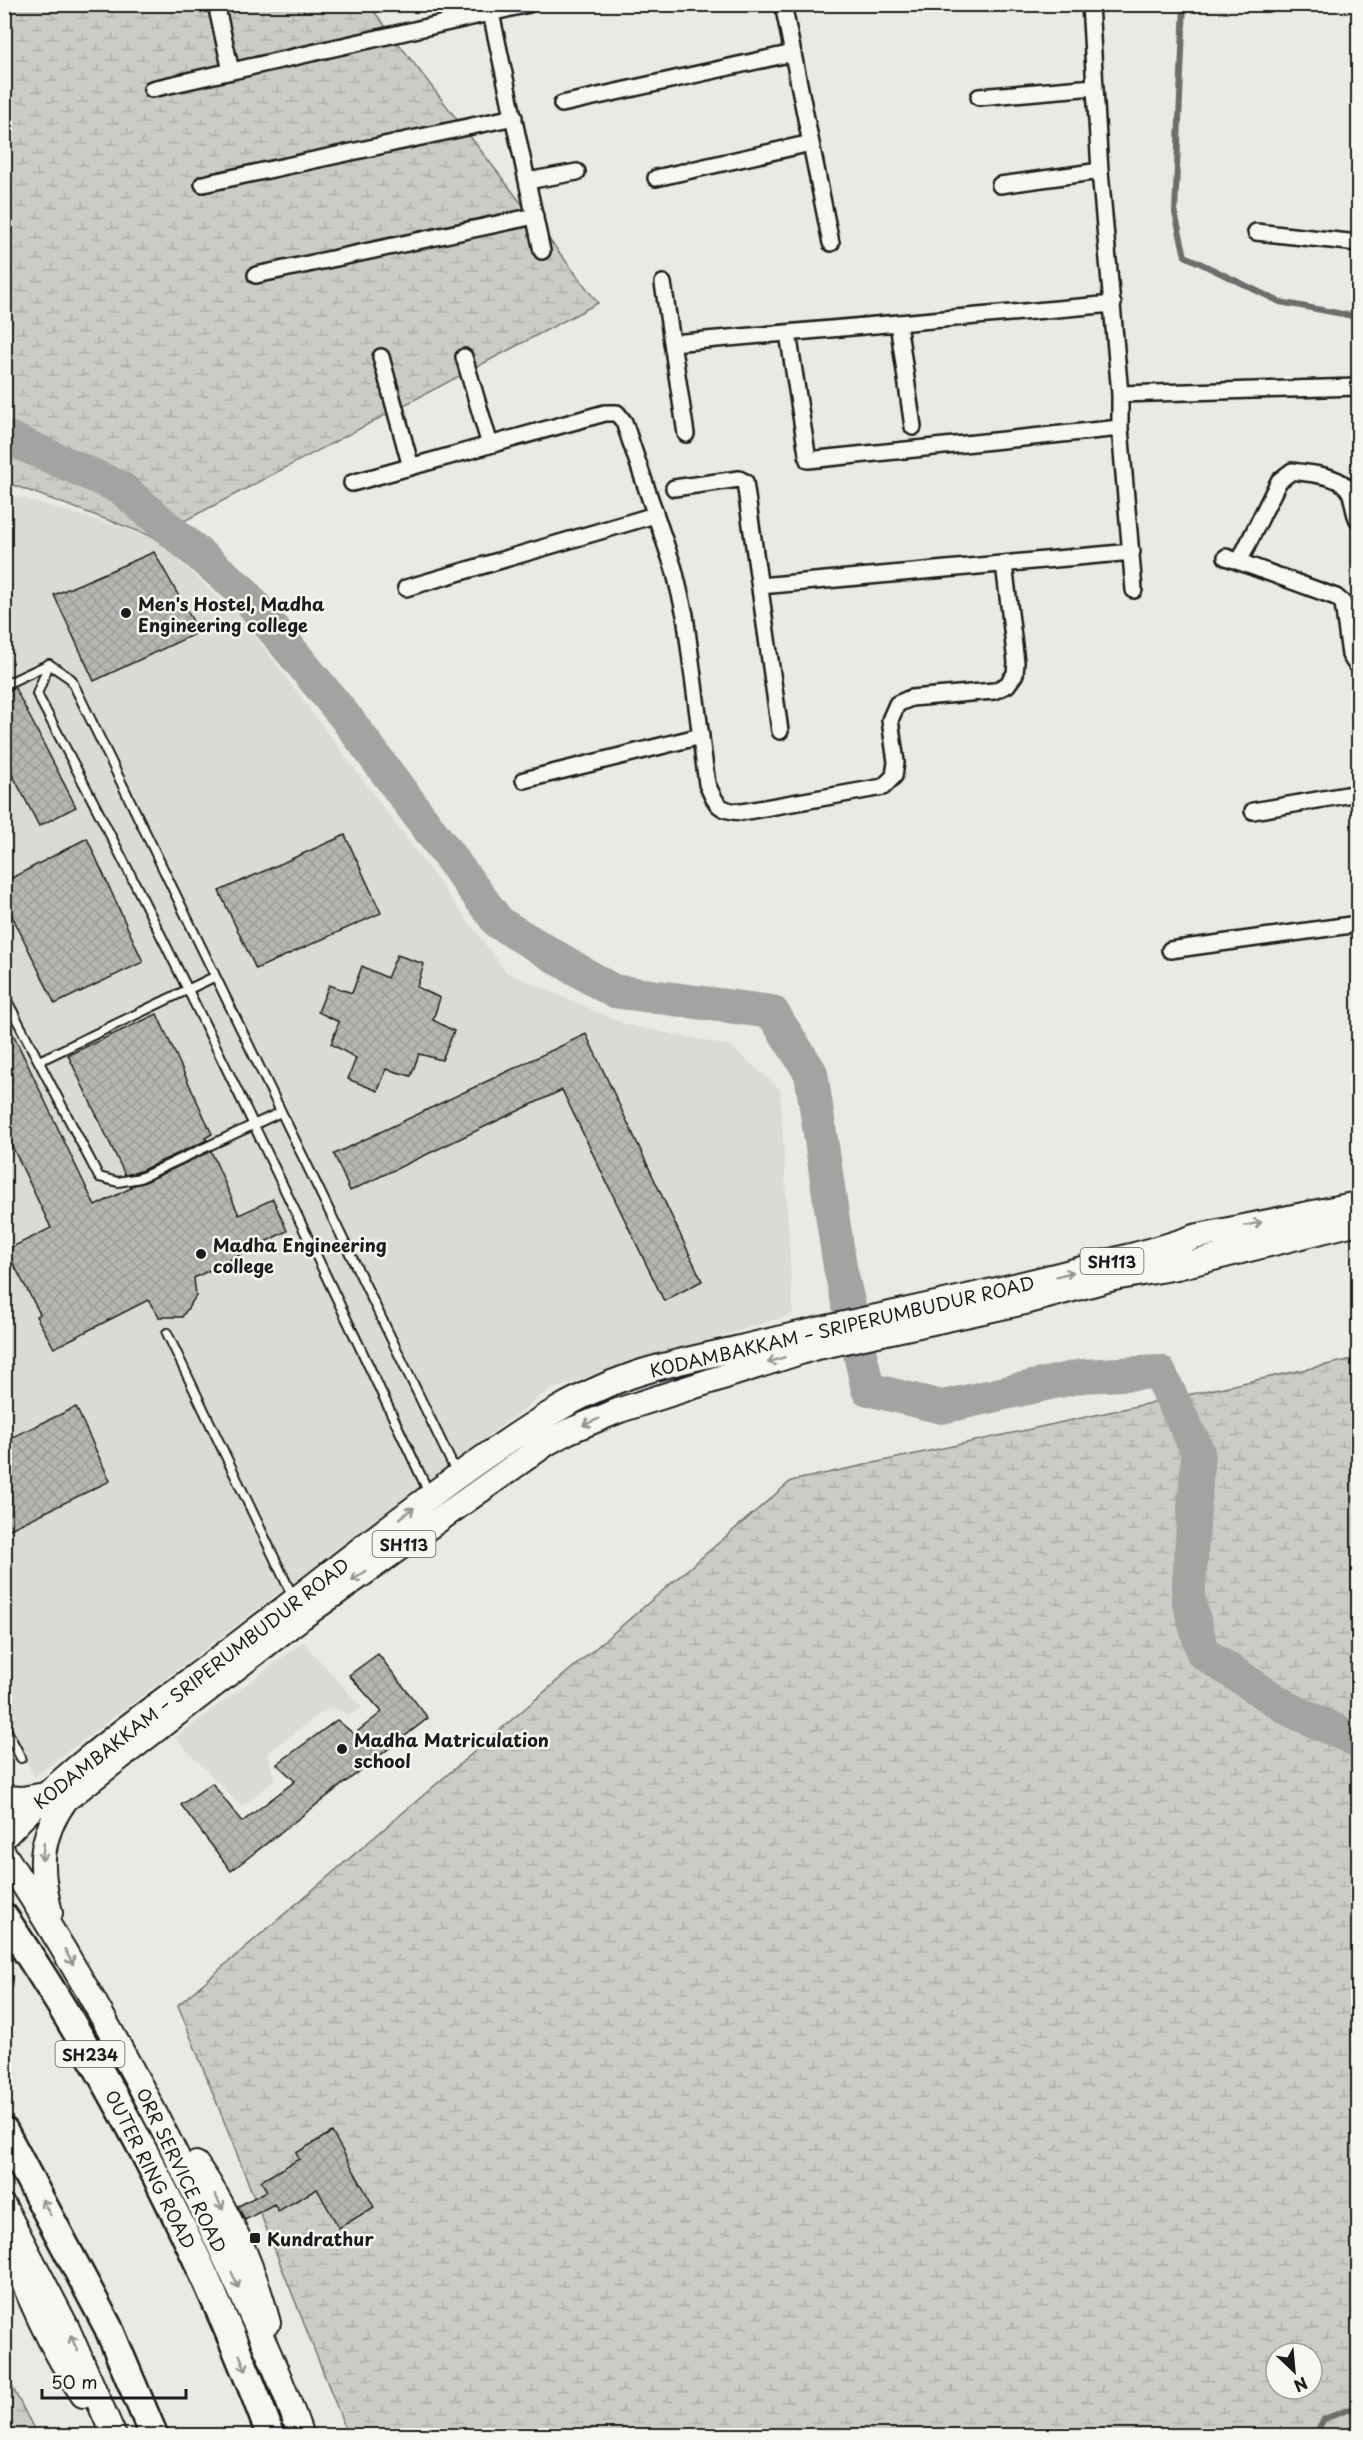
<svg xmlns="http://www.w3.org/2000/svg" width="1363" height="2440" font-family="'Playpen Sans',sans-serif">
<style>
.built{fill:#dadad6}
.wetland{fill:url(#wetland-marsh);stroke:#747472;stroke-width:1.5;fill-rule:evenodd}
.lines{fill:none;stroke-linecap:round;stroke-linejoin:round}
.stream{stroke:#6d6d6c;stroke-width:6}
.river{stroke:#a3a3a1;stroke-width:34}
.building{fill:url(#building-cross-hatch);stroke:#1c1c1c;stroke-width:1.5}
.lane-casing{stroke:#1c1c1c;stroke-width:12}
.street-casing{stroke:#1c1c1c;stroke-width:20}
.primary-casing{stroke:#1c1c1c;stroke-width:28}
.highway-casing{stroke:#1c1c1c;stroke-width:32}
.lane{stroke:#f6f6f2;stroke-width:8}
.street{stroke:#f6f6f2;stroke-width:15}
.primary{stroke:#f6f6f2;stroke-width:24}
.highway{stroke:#f6f6f2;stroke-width:27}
.oneway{stroke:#949492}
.poi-dot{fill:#1c1c1c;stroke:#f6f6f2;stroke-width:2}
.labels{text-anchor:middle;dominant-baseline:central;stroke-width:5;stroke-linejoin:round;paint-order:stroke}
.shield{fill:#f6f6f2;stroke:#5d5d5c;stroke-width:1.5}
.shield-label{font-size:16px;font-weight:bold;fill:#1c1c1c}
.poi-label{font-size:18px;font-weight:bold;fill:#1c1c1c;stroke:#f6f6f2;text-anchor:start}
.street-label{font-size:18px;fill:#1c1c1c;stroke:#f6f6f2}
</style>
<defs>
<pattern id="wetland-marsh" width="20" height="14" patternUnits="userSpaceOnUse" patternTransform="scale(1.5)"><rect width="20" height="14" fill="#cbcbc7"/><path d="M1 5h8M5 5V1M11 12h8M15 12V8" fill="none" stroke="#aeaeaa"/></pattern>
<pattern id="building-cross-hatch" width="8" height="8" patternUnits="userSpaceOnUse" patternTransform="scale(1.5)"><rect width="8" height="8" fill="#b6b6b3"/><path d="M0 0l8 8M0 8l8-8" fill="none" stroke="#9c9c99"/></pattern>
</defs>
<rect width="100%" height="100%" fill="#e9e9e5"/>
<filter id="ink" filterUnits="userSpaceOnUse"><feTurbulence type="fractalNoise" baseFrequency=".0167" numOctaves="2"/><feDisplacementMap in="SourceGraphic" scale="12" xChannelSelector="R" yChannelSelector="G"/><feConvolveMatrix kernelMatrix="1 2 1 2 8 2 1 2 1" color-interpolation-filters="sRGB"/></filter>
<g filter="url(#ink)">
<path class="built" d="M 4,493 L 154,537 L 247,625 L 506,972 L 627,1025 L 730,1046 L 780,1089 L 793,1314 L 549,1390 L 34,1777 L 4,1712 Z
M 303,1642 L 362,1708 L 350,1715 L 329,1707 L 268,1753 L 274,1780 L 242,1807 L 175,1738 Z"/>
<path class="wetland" d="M 4,5 L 369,5 L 598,303 L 154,537 L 5,482 Z
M 1358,1358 L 1358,2435 L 348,2435 L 178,2005 L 791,1481 ZM 1276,2353 L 1312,2353 L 1312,2389 L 1276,2389 Z
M 4,2373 L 5,2373 L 37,2435 L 5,2435 Z"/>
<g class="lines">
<path class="stream" d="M 1184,4 L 1175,213 L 1185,256 L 1280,302 L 1358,317
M 1314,2436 L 1324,2419 L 1358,2406"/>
<path class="river" d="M 4,436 L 121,488 L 242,591 L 347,719 L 499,923 L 613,991 L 772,1012 L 811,1073 L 840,1267 L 868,1389 L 942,1407 L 1082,1376 L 1159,1372 L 1198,1452 L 1188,1598 L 1203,1653 L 1289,1709 L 1358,1741"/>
</g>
<path class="building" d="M 154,552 L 199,632 L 94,681 L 54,595 Z
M 15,688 L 76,807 L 39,826 L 4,758 L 4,693 Z
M 345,835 L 381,913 L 256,969 L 219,891 Z
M 87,838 L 143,962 L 55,1004 L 4,899 L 4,882 Z
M 397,955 L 424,964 L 417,987 L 440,998 L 433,1020 L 454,1031 L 442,1060 L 419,1054 L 411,1076 L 386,1069 L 378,1091 L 348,1079 L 356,1058 L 331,1044 L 339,1022 L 318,1012 L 329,985 L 352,993 L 362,966 L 387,978 Z
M 157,1014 L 212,1134 L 205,1138 L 207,1140 L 138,1172 L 125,1175 L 68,1055 Z
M 4,1015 L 95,1206 L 131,1188 L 130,1186 L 143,1183 L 211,1151 L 239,1215 L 273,1199 L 287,1231 L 194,1278 L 196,1296 L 182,1317 L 159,1317 L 148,1300 L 54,1348 L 36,1316 L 40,1314 L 6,1250 L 51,1228 L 4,1129 Z
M 586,1034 L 702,1281 L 664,1301 L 562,1090 L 350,1191 L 334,1154 Z
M 76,1407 L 110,1481 L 4,1532 L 4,1441 Z
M 378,1654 L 428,1718 L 231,1871 L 181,1805 L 212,1783 L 242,1822 L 295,1781 L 277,1764 L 337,1720 L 354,1734 L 382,1712 L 349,1675 Z
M 332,2132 L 374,2207 L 339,2228 L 317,2189 L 278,2211 L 274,2204 L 245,2220 L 238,2206 L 267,2191 L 261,2181 L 299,2159 L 296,2153 Z"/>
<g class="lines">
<g class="lane-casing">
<path id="lane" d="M 49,664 L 37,694 C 176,956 302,1225 429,1493
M 49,664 L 71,679 L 457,1474
M 4,685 L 49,664
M 4,995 L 99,1177 L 118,1182 L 140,1178 L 281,1112
M 39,1061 L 214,977
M 167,1333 L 293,1597
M 4,1725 L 21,1758"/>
</g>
<g class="street-casing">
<path id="street" d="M 216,4 L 231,71
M 783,4 L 831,243
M 1090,4 L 1100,171 L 1120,394 L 1120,428 L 1134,590
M 491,13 L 542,251
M 152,89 L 529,4
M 979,97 L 1094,87
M 562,104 L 793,53
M 656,178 L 811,143
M 527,181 L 577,172
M 203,184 L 514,117
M 1000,185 L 1100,171
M 1256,232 L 1358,243
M 256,275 L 535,216
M 663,283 L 686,434
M 898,323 L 913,427
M 788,333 L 808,460 L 1120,428
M 672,343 L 1113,304
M 381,357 L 411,467
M 464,357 L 490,445
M 1120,394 L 1358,387
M 352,483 L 605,413 L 617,413 L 624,422 L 674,569 L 685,615 L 707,784 C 716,804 718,811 742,812 L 883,787 L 894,776 L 896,762 L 890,720 L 897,704 L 911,698 L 994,691 L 1007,685 L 1015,674 L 1016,662 L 1004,564
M 674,488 L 739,479 L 745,482 L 780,731
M 1226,557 L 1336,597 L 1343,603 L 1350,655 L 1355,663 L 1358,664
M 1239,562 L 1279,481 L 1292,471 C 1309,474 1341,474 1350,492 C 1354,501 1353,511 1358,520
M 760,586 L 1132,552
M 406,588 L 655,515
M 524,780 L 701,736
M 1253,811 L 1358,793
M 1170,950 L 1358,924"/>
</g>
<g class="primary-casing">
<path id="primary" d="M 4,1798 L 22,1799 L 45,1795
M 52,1810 L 302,1617 L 547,1443 L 569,1431 L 620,1410 L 813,1348 L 1029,1301 L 1114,1278 L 1177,1267 L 1358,1222
M 4,1837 C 75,1759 165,1701 247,1637 C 318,1583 387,1527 459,1475 C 514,1436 566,1398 630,1376 C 664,1364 701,1357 736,1349 C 853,1320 972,1299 1089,1267 C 1124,1257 1160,1250 1194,1237 L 1358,1204
M 4,1854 C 89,1985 164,2123 228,2264 C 254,2320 281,2377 301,2436
M 50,1913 C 39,1868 38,1838 66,1799
M 196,2164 C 229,2211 254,2268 268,2323
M 4,2207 L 66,2326 L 114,2436
M 9,2243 C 26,2293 53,2352 83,2395"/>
</g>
<g class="highway-casing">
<path id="highway" d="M 4,1917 C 113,2079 202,2253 271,2436
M 4,2131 L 108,2327 L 154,2436"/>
</g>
<use href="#lane" class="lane"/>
<use href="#street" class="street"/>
<use href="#primary" class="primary"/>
<use href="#highway" class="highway"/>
</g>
<defs><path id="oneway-shaft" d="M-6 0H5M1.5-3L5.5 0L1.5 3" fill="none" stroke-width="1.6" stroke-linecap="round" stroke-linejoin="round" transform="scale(1.5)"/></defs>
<g class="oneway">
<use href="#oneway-shaft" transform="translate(1253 1224) rotate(-12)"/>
<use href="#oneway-shaft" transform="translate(1065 1274) rotate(-15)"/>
<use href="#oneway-shaft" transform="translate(776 1360) rotate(162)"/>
<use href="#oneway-shaft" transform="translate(591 1422) rotate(158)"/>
<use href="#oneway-shaft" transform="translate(407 1513) rotate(-38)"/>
<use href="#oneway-shaft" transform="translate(359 1576) rotate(145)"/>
<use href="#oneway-shaft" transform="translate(43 1852) rotate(96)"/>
<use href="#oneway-shaft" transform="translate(69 1957) rotate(61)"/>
<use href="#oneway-shaft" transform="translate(219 2202) rotate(63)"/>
<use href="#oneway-shaft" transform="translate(46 2207) rotate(-118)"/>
<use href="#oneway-shaft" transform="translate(235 2280) rotate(66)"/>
<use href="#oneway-shaft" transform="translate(74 2343) rotate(-114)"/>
<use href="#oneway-shaft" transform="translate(243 2363) rotate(68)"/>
</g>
</g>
<g class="poi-dot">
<circle cx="126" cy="613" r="6"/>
<circle cx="201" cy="1254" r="6"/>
<circle cx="342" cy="1749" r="6"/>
<rect x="249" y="2232" width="12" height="12" rx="3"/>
</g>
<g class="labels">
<g class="shield">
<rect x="1080.5" y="1248" width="63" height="26" rx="4.5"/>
<rect x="372.5" y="1531" width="63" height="26" rx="4.5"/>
<rect x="55.5" y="2041" width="69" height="26" rx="4.5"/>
</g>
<g class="shield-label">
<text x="1112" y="1261">SH113</text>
<text x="404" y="1544">SH113</text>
<text x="90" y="2054">SH234</text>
</g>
<g class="poi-label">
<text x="138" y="603">Men's Hostel, Madha<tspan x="138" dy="21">Engineering college</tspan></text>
<text x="213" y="1244">Madha Engineering<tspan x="213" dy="21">college</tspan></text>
<text x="354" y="1739">Madha Matriculation<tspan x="354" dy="21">school</tspan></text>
<text x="267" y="2238">Kundrathur</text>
</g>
<g class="street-label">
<text transform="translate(842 1326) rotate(-13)">KODAMBAKKAM – SRIPERUMBUDUR ROAD</text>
<text transform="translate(191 1683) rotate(-38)">KODAMBAKKAM – SRIPERUMBUDUR ROAD</text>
<text transform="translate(151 2169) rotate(63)">OUTER RING ROAD</text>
<text transform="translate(182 2170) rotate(64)">ORR SERVICE ROAD</text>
</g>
</g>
<rect width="1363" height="2440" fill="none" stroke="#f6f6f2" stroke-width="24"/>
<rect x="12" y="12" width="1339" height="2416" fill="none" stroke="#1c1c1c" stroke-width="2" filter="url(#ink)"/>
<g transform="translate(1294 2371) rotate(154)"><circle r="28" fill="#f6f6f2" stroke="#9f9f9c" stroke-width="1.5"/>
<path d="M0-4.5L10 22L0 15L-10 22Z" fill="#1c1c1c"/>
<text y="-9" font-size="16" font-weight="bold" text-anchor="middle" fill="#1c1c1c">N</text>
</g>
<path d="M42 2389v9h144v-9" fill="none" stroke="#1c1c1c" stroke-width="3"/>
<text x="51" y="2389" font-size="18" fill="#1c1c1c" stroke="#f6f6f2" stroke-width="4.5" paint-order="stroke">50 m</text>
</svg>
